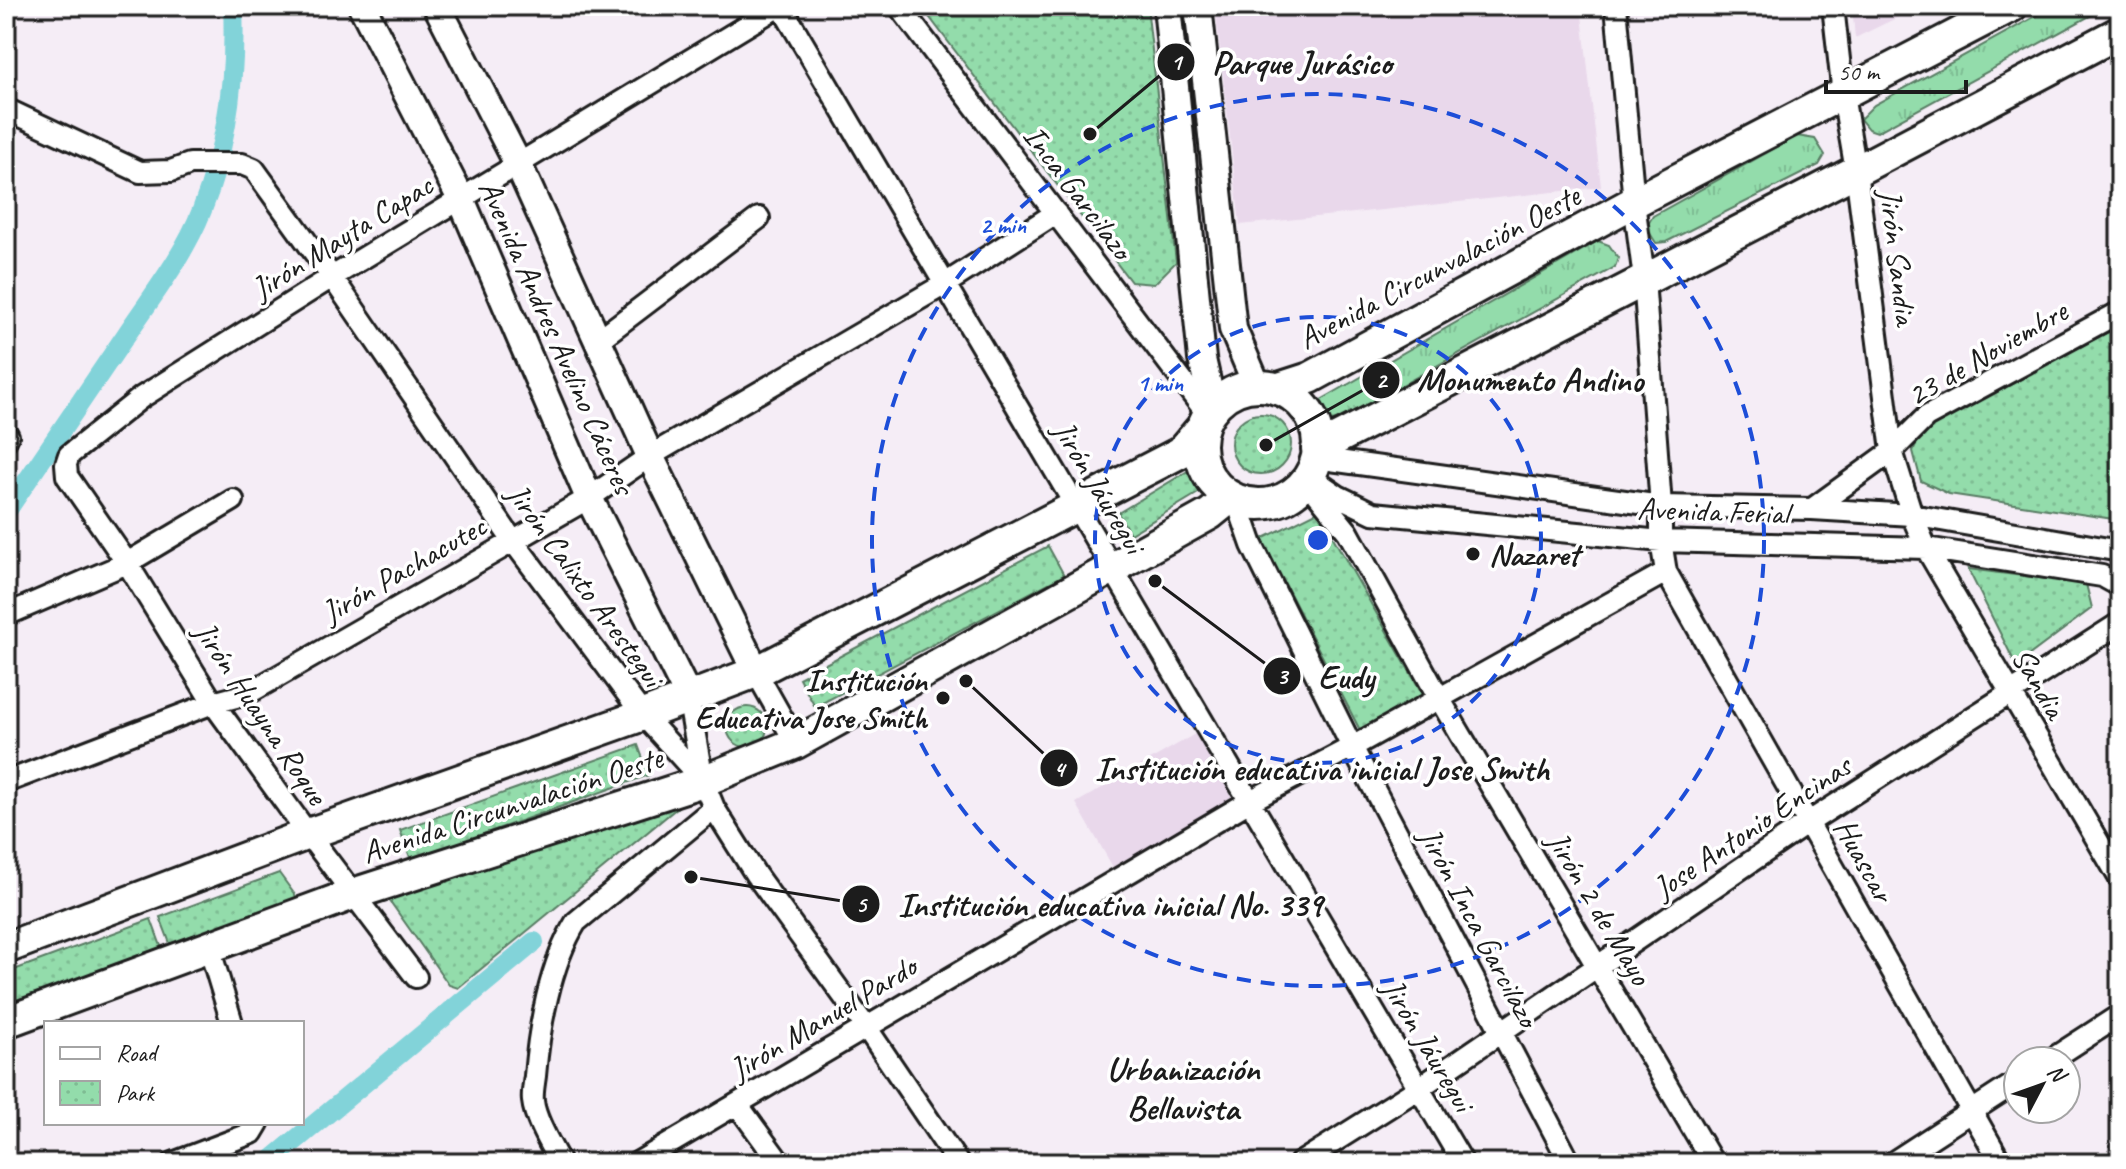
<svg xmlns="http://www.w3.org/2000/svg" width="2126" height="1169" font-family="Caveat,sans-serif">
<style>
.built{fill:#e9d8eb}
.grass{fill:url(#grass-tufts);stroke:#587c64;stroke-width:2}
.park{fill:url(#park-dots);stroke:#587c64;stroke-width:2}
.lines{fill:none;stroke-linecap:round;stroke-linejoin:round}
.canal{stroke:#82d3d9;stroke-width:20}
.minor-casing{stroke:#1c1c1c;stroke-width:26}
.major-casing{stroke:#1c1c1c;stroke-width:32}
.highway-casing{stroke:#1c1c1c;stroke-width:36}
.minor{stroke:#fff;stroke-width:20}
.major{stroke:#fff;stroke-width:26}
.highway{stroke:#fff;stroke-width:30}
.ring{fill:none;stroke:#1d4ed8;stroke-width:4;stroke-dasharray:14 10}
.poi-dot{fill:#1c1c1c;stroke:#fff;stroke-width:3}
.labels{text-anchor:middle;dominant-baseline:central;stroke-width:7;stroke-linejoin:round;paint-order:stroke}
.street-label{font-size:32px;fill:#1c1c1c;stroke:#fff}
.poi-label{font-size:32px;font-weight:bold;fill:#1c1c1c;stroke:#fff;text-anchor:start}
.neighbourhood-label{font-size:34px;font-weight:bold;fill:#1c1c1c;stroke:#fff}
.centre{fill:#1d4ed8;stroke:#fff;stroke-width:4}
.ring-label{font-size:24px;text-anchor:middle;font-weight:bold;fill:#1d4ed8;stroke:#fff;stroke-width:7;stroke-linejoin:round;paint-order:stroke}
.leader{fill:none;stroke:#1c1c1c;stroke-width:3}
.callout-dot{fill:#1c1c1c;stroke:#fff;stroke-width:3}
.mark-label{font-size:24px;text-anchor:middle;font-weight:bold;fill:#fff}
.callout-label{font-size:34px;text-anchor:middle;font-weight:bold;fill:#1c1c1c;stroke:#fff;stroke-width:7;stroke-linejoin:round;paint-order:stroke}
</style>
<defs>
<pattern id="grass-tufts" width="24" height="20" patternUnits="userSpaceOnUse" patternTransform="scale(2)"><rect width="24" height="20" fill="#93dcab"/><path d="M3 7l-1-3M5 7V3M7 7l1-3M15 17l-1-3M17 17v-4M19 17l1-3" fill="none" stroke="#7ebc93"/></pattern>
<pattern id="park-dots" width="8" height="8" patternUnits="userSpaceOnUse" patternTransform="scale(2)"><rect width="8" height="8" fill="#93dcab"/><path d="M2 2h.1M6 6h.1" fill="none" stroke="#7ebc93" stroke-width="1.8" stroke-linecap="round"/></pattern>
</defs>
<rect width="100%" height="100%" fill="#f5edf6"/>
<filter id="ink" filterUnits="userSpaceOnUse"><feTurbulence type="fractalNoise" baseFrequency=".0125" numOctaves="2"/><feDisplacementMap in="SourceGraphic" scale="16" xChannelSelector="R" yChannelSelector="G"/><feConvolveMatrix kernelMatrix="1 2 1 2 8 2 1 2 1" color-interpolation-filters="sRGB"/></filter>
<g filter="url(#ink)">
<path class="built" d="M 1215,6 L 1581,6 L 1601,187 L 1240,225 Z
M 1852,6 L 1921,6 L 1855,38 Z
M 1195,734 L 1233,799 L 1114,869 L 1076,803 Z"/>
<path class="grass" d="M 2054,6 L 2108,6 L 1877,132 L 1868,129 L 1860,119 L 1874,105 Z
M 1797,136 L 1815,139 L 1825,155 L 1819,165 L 1666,242 L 1656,243 L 1646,227 L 1653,216 Z
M 1598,241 L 1609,245 L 1618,258 L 1615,267 L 1339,420 L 1330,421 L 1322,408 L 1321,400 Z"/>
<path class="park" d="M 921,6 L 1147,6 L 1176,262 L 1154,284 L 1131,282 Z
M 2120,326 L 2120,520 L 1949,494 L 1921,481 L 1913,451 L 1923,428 Z
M1231 444a30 30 0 1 1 60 0a30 30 0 1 1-60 0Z
M 1188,471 L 1200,492 L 1130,534 L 1118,513 Z
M 1318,511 L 1426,700 L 1363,736 L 1262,539 Z
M 1048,546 L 1064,575 L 815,707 L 799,678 Z
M 1968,569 L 2086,584 L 2092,608 L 2016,665 Z
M727 727a20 20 0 1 1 40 0a20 20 0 1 1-40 0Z
M 638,745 L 649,775 L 411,860 L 400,830 Z
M 673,800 L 678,807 L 458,988 L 449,985 L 387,897 Z
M 279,873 L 298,899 L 171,946 L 160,917 Z
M 151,919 L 162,949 L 6,1006 L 6,973 Z"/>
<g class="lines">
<path class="canal" d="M 6,512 C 46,453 86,394 126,335 C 153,295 185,254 202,210 C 228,144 236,76 233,6
M 268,1163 L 534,942"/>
<g class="minor-casing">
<path id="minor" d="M 781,6 L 1463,1163
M 899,6 L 1208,415
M 1616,6 L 1634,202 L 1644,279 L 1661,506 L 1661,541 L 1666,572 L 2001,1163
M 1833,6 L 1843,95 L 1856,171 L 1892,451 L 1912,515 L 1926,548 L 2120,879
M 6,109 L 140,172 L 171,171 L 190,164 L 242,164 L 254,169 L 332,277 L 513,541 L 643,715 L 703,781 L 714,808 L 756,875 L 866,1027 L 958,1163
M 597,341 L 759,218
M 6,435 L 8,436 L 6,440
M 1316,458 L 1661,506 L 1812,509 L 1912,515 L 2120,551
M 1309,476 L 1338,496 L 1373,513 L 1661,541 L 1926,548 L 2102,576 L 2120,586
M 1311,486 L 1348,532 L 1439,698 L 1713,1163
M 1236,499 L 1252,545 L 1352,747 L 1570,1163
M 1812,509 L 1892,451 L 1926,417 L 2120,312
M 6,615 L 127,563 L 233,500
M 756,672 L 796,743
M 688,696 L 703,781
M 6,782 L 213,703 L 247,694 L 589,498 L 650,456 L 945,284 L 1056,213
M 209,947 L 232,1023
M 416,977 L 308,834 L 213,703 L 127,563 L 67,476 L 66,464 L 69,455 L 142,397 L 332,277 L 779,6
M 2049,1061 L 2120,1015
M 737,1104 L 780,1163
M 173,1163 L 252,1133 L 258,1123
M 560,1163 C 551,1146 535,1120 533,1101 C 532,1093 534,1084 535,1076 C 539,1027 550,964 576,922 L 714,808
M 637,1163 L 1250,801 L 1352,747 L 1666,572
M 1300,1163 L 1419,1088 L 1809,822 L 2120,623
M 1892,1163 L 2018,1081"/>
</g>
<g class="major-casing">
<path id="major" d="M 362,6 L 461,199 L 589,498 L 688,696
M 437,6 L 518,164 L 650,456 L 756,672
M 1167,6 L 1202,359 L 1213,408
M 1198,6 L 1233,329 L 1257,386"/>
</g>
<g class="highway-casing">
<path id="highway" d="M1200 445a59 59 0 1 1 118 0a59 59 0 1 1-118 0Z
M 1276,389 L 1310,378 L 1634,202 L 2012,6
M 1317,449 L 1856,171 L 2120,32
M 6,948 L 308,834 L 643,715 L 756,672 L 1181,452 L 1203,426
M 6,1022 L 353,894 L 703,781 L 796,743 L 1210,514 L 1231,497"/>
</g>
<use href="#minor" class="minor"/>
<use href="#major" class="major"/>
<use href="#highway" class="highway"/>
</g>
</g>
<g class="ring">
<circle cx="1318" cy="540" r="223"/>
<circle cx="1318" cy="540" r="446"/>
</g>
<g class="poi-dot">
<circle cx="1473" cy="554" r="8"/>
<circle cx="943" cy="698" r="8"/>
</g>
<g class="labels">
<g class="street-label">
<text transform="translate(1078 192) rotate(53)">Inca Garcilazo</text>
<text transform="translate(342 237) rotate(-32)">Jirón Mayta Capac</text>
<text transform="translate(1898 257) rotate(83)">Jirón Sandia</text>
<text transform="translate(1439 267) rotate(-28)">Avenida Circunvalación Oeste</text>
<text transform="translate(557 337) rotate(66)">Avenida Andres Avelino Cáceres</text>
<text transform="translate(1987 353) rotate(-30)">23 de Noviembre</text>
<text transform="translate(1099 487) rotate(59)">Jirón Jáuregui</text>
<text transform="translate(1713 511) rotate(2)">Avenida Ferial</text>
<text transform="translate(404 569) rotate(-30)">Jirón Pachacutec</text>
<text transform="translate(585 585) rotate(54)">Jirón Calixto Arestegui</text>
<text transform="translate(2039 683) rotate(60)">Sandia</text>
<text transform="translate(261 713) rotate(56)">Jirón Huayna Roque</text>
<text transform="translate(512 805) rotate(-18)">Avenida Circunvalación Oeste</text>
<text transform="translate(1752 827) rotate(-34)">Jose Antonio Encinas</text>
<text transform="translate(1864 860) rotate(61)">Huascar</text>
<text transform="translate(1599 908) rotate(59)">Jirón 2 de Mayo</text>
<text transform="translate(1479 927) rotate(62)">Jirón Inca Garcilazo</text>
<text transform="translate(823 1018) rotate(-31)">Jirón Manuel Pardo</text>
<text transform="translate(1428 1045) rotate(59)">Jirón Jáuregui</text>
</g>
<g class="poi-label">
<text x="1489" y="554">Nazaret</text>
<text x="927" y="680" text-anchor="end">Institución<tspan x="927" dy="37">Educativa Jose Smith</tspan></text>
</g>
<g class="neighbourhood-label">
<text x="1183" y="1068">Urbanización<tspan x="1183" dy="39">Bellavista</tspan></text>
</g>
</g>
<circle cx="1318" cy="540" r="12" class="centre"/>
<g class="ring-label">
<text x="1003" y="233">2 min</text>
<text x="1160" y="391">1 min</text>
</g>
<path class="leader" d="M1090 134L1176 62M1266 445L1381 380M1155 581L1282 676M966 681L1059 768M691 877L861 904"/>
<g class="callout-dot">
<circle cx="1090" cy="134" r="8"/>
<circle cx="1266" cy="445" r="8"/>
<circle cx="1155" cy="581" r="8"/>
<circle cx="966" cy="681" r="8"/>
<circle cx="691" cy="877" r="8"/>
<circle cx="1176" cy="62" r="20"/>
<circle cx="1381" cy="380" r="20"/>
<circle cx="1282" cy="676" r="20"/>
<circle cx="1059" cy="768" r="20"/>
<circle cx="861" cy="904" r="20"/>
</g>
<g class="mark-label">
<text x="1176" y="70">1</text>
<text x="1381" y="388">2</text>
<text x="1282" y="684">3</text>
<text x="1059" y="777">4</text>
<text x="861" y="912">5</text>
</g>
<g class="callout-label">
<text x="1302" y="74">Parque Jurásico</text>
<text x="1530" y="391">Monumento Andino</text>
<text x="1346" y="688">Eudy</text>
<text x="1322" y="780">Institución educativa inicial Jose Smith</text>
<text x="1110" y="916">Institución educativa inicial No. 339</text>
</g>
<rect width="2126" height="1169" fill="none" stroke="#fff" stroke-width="32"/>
<rect x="16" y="16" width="2094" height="1137" fill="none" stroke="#1c1c1c" stroke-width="3" filter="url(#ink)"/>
<rect x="44" y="1021" width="260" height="104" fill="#ffffff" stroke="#a4a4a4" stroke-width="2"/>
<rect x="60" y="1047" width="40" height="12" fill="#ffffff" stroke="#a4a4a4" stroke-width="2"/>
<text x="116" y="1061" font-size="24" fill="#1c1c1c">Road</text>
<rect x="60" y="1081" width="40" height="24" fill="url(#park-dots)" stroke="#a4a4a4" stroke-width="2"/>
<text x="116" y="1101" font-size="24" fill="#1c1c1c">Park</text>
<g transform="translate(2042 1085) rotate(49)"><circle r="38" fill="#ffffff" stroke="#a4a4a4" stroke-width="2"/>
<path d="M0-6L14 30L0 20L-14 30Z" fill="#1c1c1c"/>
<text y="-12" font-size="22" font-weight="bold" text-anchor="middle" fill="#1c1c1c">N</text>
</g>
<path d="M1826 80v12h140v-12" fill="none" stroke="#1c1c1c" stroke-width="4"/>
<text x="1838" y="80" font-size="24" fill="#1c1c1c" stroke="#ffffff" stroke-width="6" paint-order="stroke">50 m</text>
</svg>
